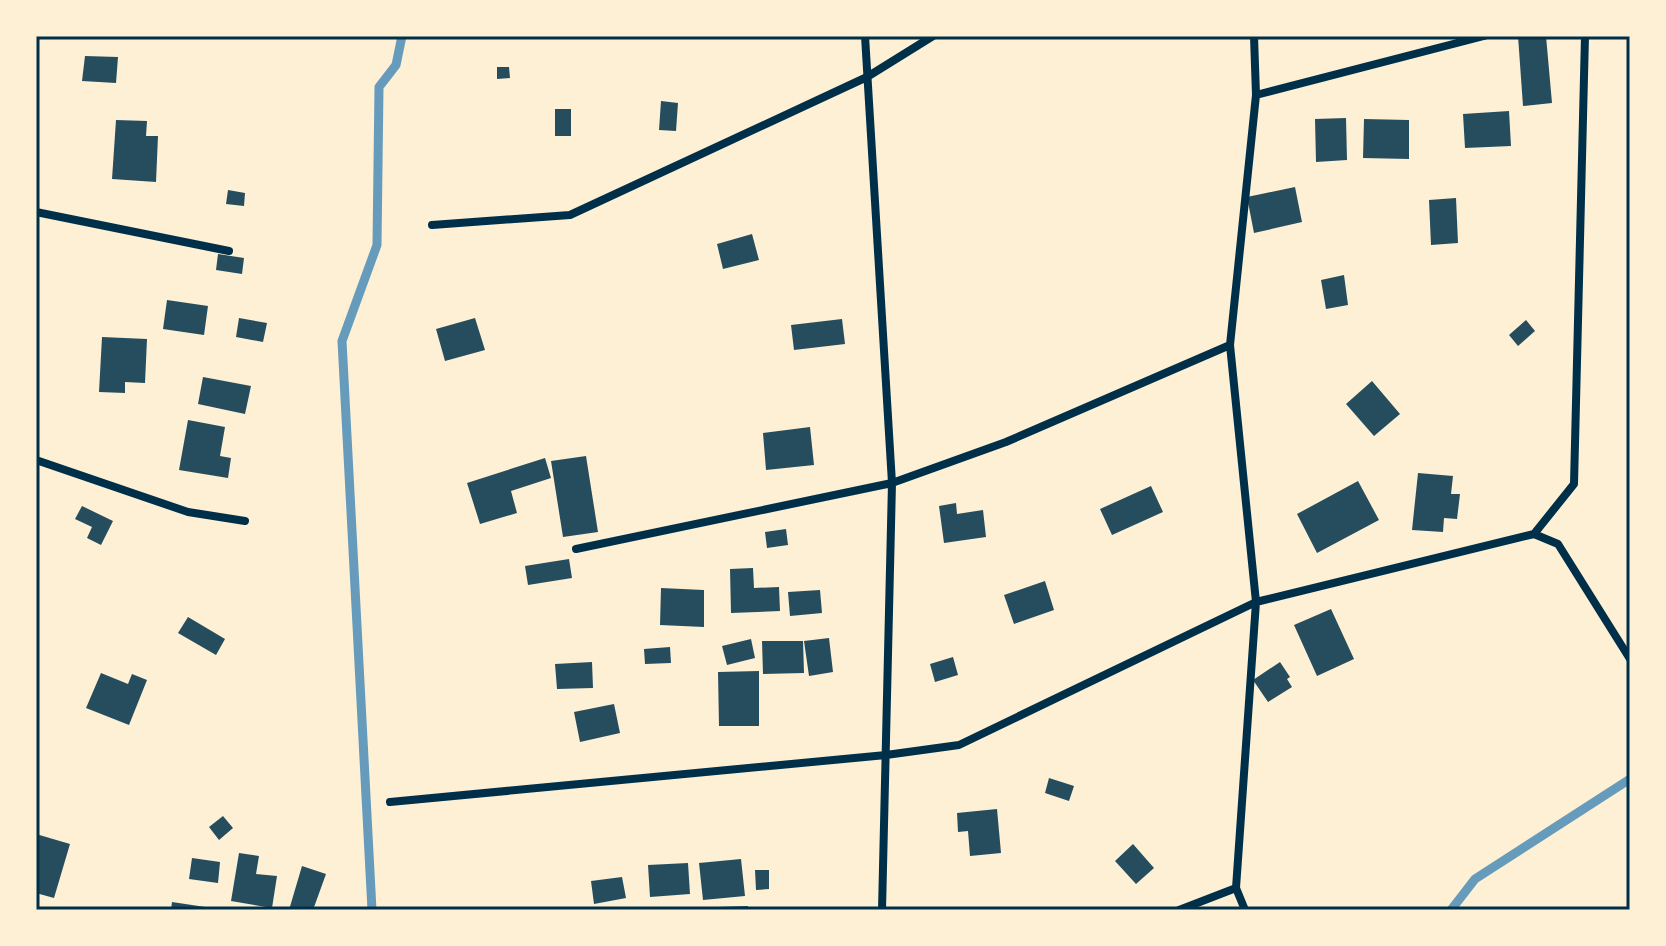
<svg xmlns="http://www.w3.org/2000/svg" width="1666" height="946" font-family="'Noto Serif',serif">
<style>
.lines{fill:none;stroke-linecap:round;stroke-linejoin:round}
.stream{stroke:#669bbc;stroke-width:9}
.building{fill:#264d5e}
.minor{stroke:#003049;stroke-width:8}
.neatline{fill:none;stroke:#003049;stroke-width:3}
</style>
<rect width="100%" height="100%" fill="#fdf0d5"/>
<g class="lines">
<path class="stream" d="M 372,910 L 342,341 L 377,245 L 379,87 L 396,65 L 402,36
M 1451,910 L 1475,879 L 1630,779"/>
</g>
<path class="building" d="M 1518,36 L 1546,36 L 1552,103 L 1523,106 Z
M 85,56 L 118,57 L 116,83 L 82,81 Z
M 497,67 L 509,67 L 510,78 L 497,79 Z
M 661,101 L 678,103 L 676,131 L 659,130 Z
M 555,109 L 571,109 L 571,136 L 555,136 Z
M 1509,111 L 1511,146 L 1465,148 L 1463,114 Z
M 1346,118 L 1347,160 L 1316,162 L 1315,119 Z
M 1364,119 L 1409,120 L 1409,159 L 1363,158 Z
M 116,120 L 147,121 L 146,136 L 158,136 L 156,182 L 112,179 Z
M 1295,187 L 1302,222 L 1254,233 L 1247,197 Z
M 228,190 L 245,193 L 244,206 L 226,204 Z
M 1456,198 L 1458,243 L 1431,245 L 1429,200 Z
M 752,234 L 759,260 L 723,269 L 717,244 Z
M 218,254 L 244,258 L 242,274 L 216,270 Z
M 1344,275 L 1348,305 L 1326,309 L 1321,280 Z
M 167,300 L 208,306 L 204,335 L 163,329 Z
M 239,318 L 267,323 L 263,342 L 236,337 Z
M 475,318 L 485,350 L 445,361 L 436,329 Z
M 842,319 L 845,344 L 794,350 L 791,325 Z
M 1526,320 L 1535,331 L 1518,346 L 1509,335 Z
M 102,337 L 147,339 L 145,383 L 125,382 L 125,393 L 99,392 Z
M 203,377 L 251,386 L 245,414 L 198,404 Z
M 1372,381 L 1400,414 L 1374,436 L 1346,404 Z
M 188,420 L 225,427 L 220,456 L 231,458 L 228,478 L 179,470 Z
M 810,427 L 814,465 L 766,470 L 763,433 Z
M 586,456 L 598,532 L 563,537 L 551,461 Z
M 545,458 L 551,478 L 511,491 L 517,513 L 480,524 L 467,483 Z
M 1418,473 L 1453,476 L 1451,494 L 1460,494 L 1457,519 L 1444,518 L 1443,532 L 1412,530 Z
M 1358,481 L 1379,520 L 1317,553 L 1297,514 Z
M 1151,486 L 1163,512 L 1112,535 L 1100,509 Z
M 956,503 L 957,514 L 983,510 L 986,537 L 944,543 L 939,506 Z
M 82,506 L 113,521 L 101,545 L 87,538 L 92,527 L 75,519 Z
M 786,529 L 788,545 L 767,548 L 765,532 Z
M 569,559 L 572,578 L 528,585 L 525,566 Z
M 753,568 L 754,588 L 779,587 L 780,611 L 731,613 L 730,569 Z
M 1045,581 L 1054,610 L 1014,624 L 1004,595 Z
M 661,588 L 704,590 L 704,627 L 660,625 Z
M 820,590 L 822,613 L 790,616 L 788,592 Z
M 1331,609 L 1354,659 L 1317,676 L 1294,625 Z
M 188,617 L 225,639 L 216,655 L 178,633 Z
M 829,638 L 833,672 L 809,676 L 804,641 Z
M 751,639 L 755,658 L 727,665 L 722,646 Z
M 762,641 L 803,641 L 804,673 L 763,674 Z
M 670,647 L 671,663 L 645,664 L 644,649 Z
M 953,657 L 958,675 L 935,682 L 930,664 Z
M 592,662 L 593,688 L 557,689 L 555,664 Z
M 1280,662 L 1290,677 L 1287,679 L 1292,687 L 1268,702 L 1253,680 Z
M 759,671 L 759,726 L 719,726 L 718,672 Z
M 101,673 L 128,684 L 132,674 L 147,680 L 129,725 L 86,708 Z
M 614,704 L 620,733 L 580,742 L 574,712 Z
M 1049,778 L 1074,786 L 1069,801 L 1045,793 Z
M 997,809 L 1001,853 L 970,856 L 968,831 L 958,832 L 957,813 Z
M 223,816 L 233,828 L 219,840 L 209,827 Z
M 36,834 L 70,844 L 54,898 L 36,893 Z
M 1133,844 L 1154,868 L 1136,884 L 1115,861 Z
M 239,853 L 259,856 L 256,874 L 277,876 L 272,908 L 231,901 Z
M 192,858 L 220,862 L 218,883 L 189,879 Z
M 741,859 L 745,896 L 703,900 L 699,863 Z
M 688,863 L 690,894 L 650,897 L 648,865 Z
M 302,866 L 326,874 L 313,910 L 289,910 Z
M 755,870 L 769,870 L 769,889 L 756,890 Z
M 622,877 L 626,898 L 594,904 L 591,881 Z
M 172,902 L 212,908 L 212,910 L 171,910 Z
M 748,906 L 748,910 L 717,910 L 717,907 Z"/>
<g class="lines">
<path class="minor" d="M 865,36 L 892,483 L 882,910
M 1256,95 L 1484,36
M 36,212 L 229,251
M 432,225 L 570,215 L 867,77 L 933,36
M 36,460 L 188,512 L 245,521
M 1534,534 L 1574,484 L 1585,36
M 576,549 L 892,483 L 1006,442 L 1230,345
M 390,802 L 886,755 L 959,745 L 1256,602 L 1534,534 L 1558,544 L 1630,659
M 1179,910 L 1236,888
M 1245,910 L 1236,888 L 1256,602 L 1230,345 L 1256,95 L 1254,36"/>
</g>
<rect width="1666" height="946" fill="none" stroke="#fdf0d5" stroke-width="76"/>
<rect x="38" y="38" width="1590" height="870" class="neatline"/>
</svg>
